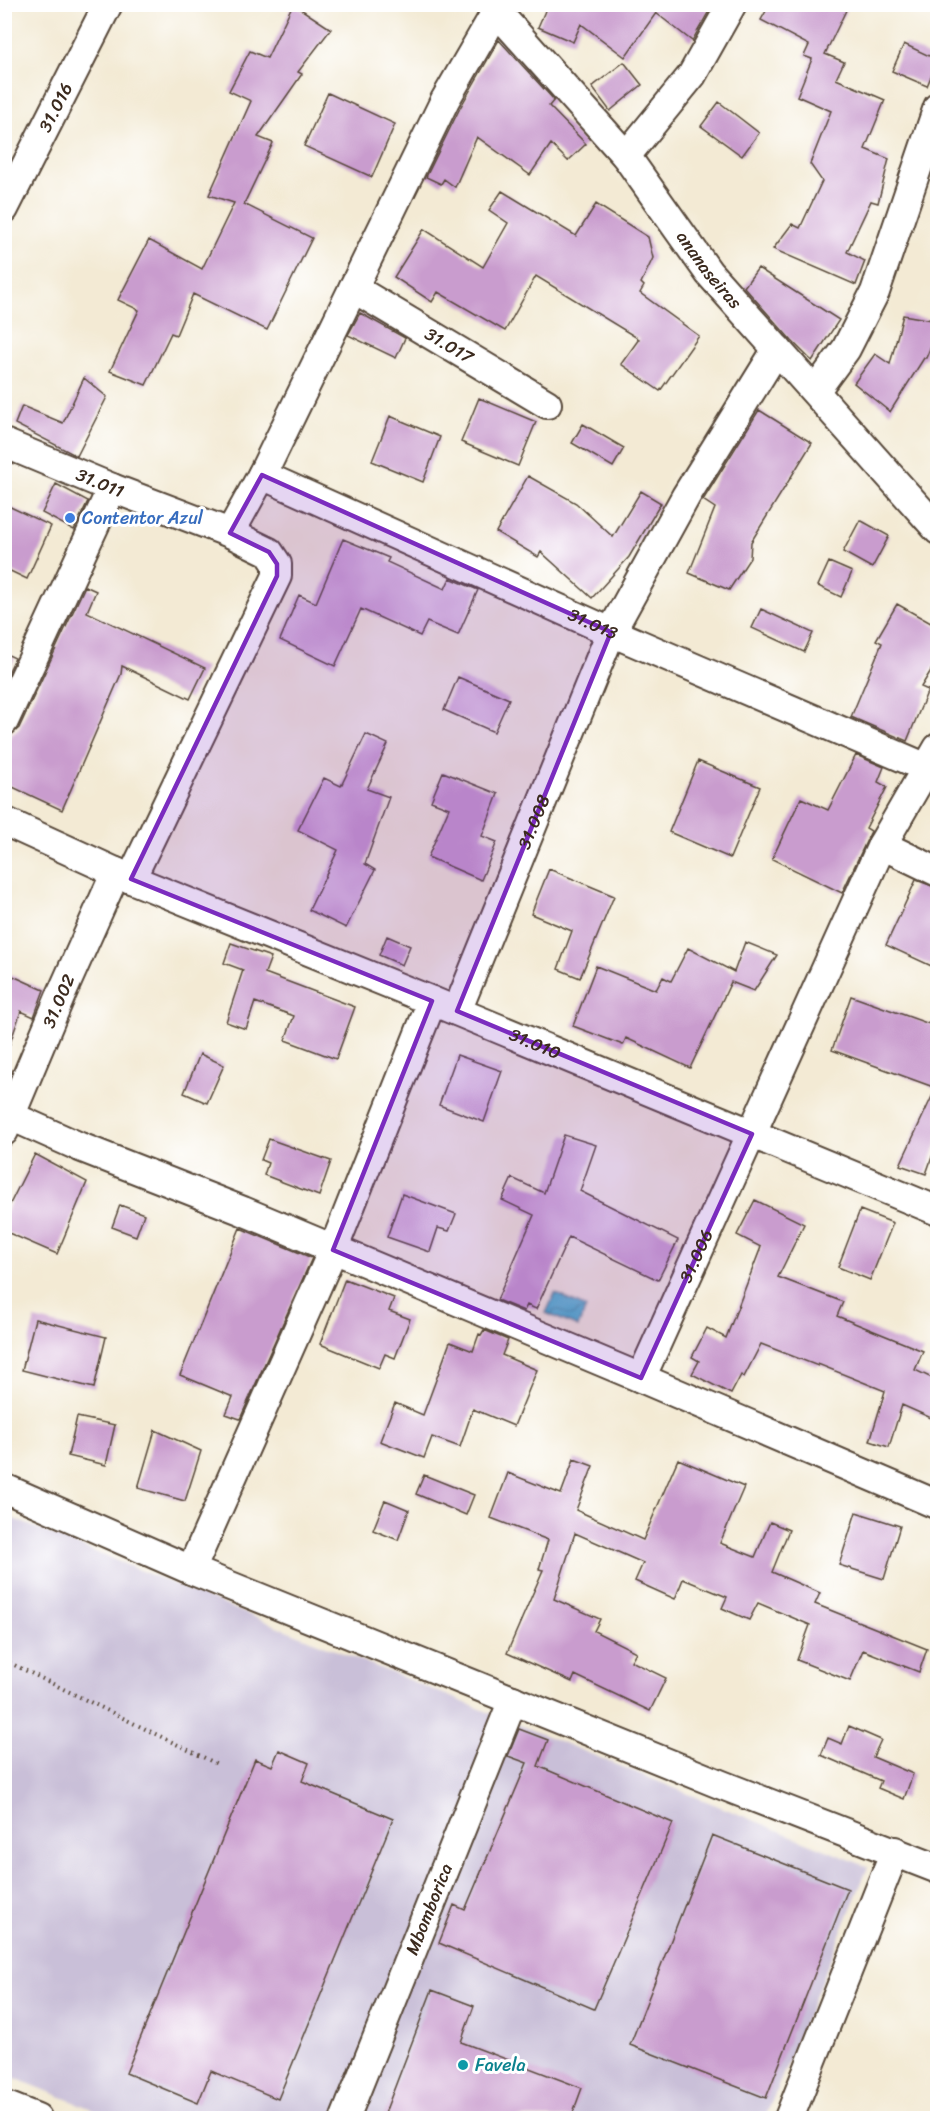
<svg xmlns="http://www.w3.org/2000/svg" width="942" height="2123" font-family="Sriracha,sans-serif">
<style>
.industrial{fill:#c9bfd8}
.water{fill:url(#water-waves);stroke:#406d72;stroke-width:1.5}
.building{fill:#c99cce}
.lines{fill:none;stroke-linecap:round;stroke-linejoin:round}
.street-casing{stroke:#574739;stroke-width:32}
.path{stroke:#574739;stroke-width:4;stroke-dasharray:1.5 4.5;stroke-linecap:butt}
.street{stroke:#fff;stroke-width:28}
.marked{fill:#7b2cbf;fill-opacity:0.2;stroke:#7b2cbf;stroke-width:4.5;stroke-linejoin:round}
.shop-dot{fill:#3f7fe0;stroke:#fff;stroke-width:2}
.culture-dot{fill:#0f9aa8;stroke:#fff;stroke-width:2}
.labels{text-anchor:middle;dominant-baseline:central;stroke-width:6;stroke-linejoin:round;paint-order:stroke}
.street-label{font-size:18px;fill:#3b2a1e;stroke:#fff}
.shop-label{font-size:18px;fill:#366cbe;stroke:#fff;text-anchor:start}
.culture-label{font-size:18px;fill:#0d838f;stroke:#fff;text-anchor:start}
</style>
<defs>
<pattern id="water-waves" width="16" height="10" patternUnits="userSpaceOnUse" patternTransform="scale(1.5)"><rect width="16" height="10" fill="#46b0c5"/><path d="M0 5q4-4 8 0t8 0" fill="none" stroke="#3c8f9f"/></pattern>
</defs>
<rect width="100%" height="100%" fill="#fff"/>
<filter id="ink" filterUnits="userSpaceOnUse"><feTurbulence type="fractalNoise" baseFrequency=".0167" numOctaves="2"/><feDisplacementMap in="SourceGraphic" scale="12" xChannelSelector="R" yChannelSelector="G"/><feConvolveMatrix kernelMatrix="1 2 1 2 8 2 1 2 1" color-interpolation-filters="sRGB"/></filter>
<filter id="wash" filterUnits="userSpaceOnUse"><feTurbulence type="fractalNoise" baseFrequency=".008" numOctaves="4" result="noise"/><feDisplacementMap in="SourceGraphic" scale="24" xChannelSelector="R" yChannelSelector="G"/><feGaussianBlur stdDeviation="1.35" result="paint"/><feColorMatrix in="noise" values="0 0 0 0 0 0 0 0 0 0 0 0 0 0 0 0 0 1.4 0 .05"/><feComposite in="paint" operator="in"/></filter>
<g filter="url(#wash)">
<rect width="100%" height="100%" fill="#f3ead4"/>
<path class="industrial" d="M 4,1515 L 868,1867 L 765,2118 L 114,2118 L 5,2074 Z"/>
<path class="water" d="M 555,1293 L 586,1308 L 578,1327 L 546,1313 Z"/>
<g id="blocks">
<path class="building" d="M 293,4 L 331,29 L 298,72 L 302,74 L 258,137 L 273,143 L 244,204 L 312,238 L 267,330 L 193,294 L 176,335 L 171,333 L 146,385 L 110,371 L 139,310 L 118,300 L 149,240 L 202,269 L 234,203 L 209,195 L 251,101 L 229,91 L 250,51 L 267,58 Z
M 548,4 L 701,4 L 709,11 L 692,41 L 656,13 L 625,57 L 581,24 L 573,42 L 538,27 Z
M 770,4 L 849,4 L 825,54 L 844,62 L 836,79 L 885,100 L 865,149 L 889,159 L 878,203 L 871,201 L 847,252 L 865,261 L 856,285 L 773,249 L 792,224 L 800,228 L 822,181 L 810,164 L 831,111 L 797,96 L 812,59 L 804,56 L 809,45 L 761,20 Z
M 499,40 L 554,100 L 549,106 L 586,144 L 568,161 L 551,144 L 530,175 L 477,137 L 455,187 L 444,179 L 441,184 L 426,177 L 460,108 Z
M 904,44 L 938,60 L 927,86 L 892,71 Z
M 624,62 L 642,85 L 610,111 L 592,87 Z
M 328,93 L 395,124 L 372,177 L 304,146 Z
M 719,102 L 759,133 L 742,156 L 701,126 Z
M 502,191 L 576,236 L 596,204 L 648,237 L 653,258 L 641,283 L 644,286 L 640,293 L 699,336 L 660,391 L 621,364 L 639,339 L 536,276 L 505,331 L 438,292 L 432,302 L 394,277 L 424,229 L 483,267 L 508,223 L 489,210 Z
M 758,268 L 839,320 L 812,361 L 792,341 L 744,287 Z
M 360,313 L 405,338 L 396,358 L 348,335 Z
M 903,315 L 938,321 L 938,329 L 926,358 L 924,358 L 890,412 L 854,383 L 875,354 L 890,364 Z
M 84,378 L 107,397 L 77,456 L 15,424 L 22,406 L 63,423 Z
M 479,398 L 536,422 L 518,466 L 461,442 Z
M 759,410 L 812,443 L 751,542 L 750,558 L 729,590 L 689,573 L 715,508 L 703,500 Z
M 390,416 L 440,437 L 423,482 L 372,461 Z
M 583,424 L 624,448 L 613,467 L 572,443 Z
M 528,476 L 576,503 L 613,537 L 641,491 L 661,503 L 629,557 L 592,598 L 541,552 L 538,557 L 496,532 Z
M 56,484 L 88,501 L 74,530 L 42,513 Z
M 4,504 L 51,526 L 27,579 L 4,568 Z
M 860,520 L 889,536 L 872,568 L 843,552 Z
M 343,539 L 389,558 L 387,562 L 445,589 L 450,578 L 478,590 L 458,635 L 427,622 L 420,636 L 361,609 L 335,666 L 280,640 L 299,595 L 316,603 Z
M 829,562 L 852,572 L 841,597 L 818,586 Z
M 85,586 L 96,591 L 87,612 L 205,668 L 190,699 L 122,666 L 121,674 L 62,810 L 4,783 L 4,749 L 10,736 L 19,728 Z
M 897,604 L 938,627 L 938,659 L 921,687 L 928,690 L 907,741 L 851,717 L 882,643 L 876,640 Z
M 761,609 L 813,633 L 804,652 L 752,628 Z
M 4,653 L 15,658 L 6,677 L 4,676 Z
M 458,677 L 509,699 L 494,732 L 444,710 Z
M 366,734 L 388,744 L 367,789 L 389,797 L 365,864 L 375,870 L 346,928 L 309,910 L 338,850 L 298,830 L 324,778 L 341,786 Z
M 856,755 L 884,767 L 878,782 L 887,787 L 866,828 L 871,831 L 842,893 L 772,859 L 801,798 L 828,810 Z
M 698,761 L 760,787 L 730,858 L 669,832 Z
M 443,772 L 498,794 L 482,836 L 497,842 L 481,880 L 428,857 L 449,808 L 431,801 Z
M 549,869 L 614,896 L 580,978 L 558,969 L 572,931 L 531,914 Z
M 916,880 L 938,888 L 938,969 L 886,945 Z
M 387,936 L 410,946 L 402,965 L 379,955 Z
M 745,942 L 777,955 L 754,991 L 731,982 L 690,1068 L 626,1038 L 623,1045 L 573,1026 L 596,966 L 656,990 L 663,977 L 671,981 L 688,948 L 734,972 Z
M 231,943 L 271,957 L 265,973 L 355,1007 L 336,1059 L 285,1040 L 294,1016 L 255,1002 L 246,1029 L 226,1022 L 243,970 L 224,963 Z
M 4,972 L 44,990 L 34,1017 L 21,1011 L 8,1049 L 4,1048 Z
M 851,996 L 938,1027 L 938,1140 L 926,1174 L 900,1165 L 936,1088 L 832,1050 Z
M 200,1054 L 224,1065 L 207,1103 L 184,1093 Z
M 457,1055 L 502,1071 L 484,1122 L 439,1105 Z
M 564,1135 L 596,1145 L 580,1191 L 678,1240 L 658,1280 L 569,1237 L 536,1309 L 527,1305 L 524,1311 L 497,1300 L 534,1215 L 502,1200 L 512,1178 L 544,1193 Z
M 269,1139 L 331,1161 L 319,1196 L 264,1175 L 268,1163 L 261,1160 Z
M 35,1154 L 87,1182 L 57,1254 L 4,1231 L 4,1216 Z
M 402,1194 L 456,1214 L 449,1231 L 438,1228 L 430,1252 L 387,1237 Z
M 755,1200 L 804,1224 L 778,1277 L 843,1302 L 837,1316 L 923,1351 L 915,1370 L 938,1381 L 938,1421 L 902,1405 L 889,1447 L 870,1441 L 885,1391 L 818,1364 L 818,1366 L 761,1344 L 744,1377 L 741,1375 L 731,1394 L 692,1374 L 699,1361 L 692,1357 L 707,1328 L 726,1338 L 761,1247 L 737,1235 Z
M 120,1205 L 144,1214 L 136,1236 L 112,1227 Z
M 860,1210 L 893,1223 L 870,1280 L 838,1267 Z
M 240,1228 L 312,1258 L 240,1419 L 226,1414 L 233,1397 L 180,1375 Z
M 345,1279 L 394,1298 L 389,1311 L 410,1319 L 395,1358 L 385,1354 L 379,1368 L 320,1344 Z
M 35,1319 L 106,1337 L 94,1388 L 22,1370 Z
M 484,1330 L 508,1340 L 502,1355 L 537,1370 L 514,1426 L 473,1409 L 460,1447 L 432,1437 L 424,1458 L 380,1441 L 395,1403 L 423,1415 L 450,1342 L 473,1351 L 479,1334 L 481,1335 Z
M 77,1417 L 115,1425 L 106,1465 L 68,1456 Z
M 155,1430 L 201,1451 L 185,1501 L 138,1488 Z
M 574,1459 L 593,1466 L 576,1510 L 643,1540 L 678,1459 L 744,1487 L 720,1543 L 755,1557 L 770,1522 L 789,1530 L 772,1572 L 820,1593 L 815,1604 L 927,1649 L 919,1672 L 863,1650 L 850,1681 L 797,1660 L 810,1625 L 758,1603 L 749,1620 L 722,1608 L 727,1597 L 683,1579 L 675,1599 L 635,1581 L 643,1563 L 575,1533 L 554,1599 L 600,1619 L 594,1631 L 636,1652 L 631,1661 L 666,1678 L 650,1711 L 575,1675 L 572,1682 L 507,1653 L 543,1570 L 539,1569 L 548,1540 L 491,1518 L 508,1473 L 561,1494 Z
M 424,1475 L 474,1495 L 466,1515 L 416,1494 Z
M 385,1500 L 409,1510 L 398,1540 L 373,1530 Z
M 856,1512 L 900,1526 L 884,1579 L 839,1565 Z
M 849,1726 L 881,1740 L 873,1757 L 913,1774 L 904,1799 L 878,1788 L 881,1781 L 821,1755 L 828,1738 L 842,1744 Z
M 519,1729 L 548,1740 L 538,1766 L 673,1823 L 594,2009 L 439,1943 L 454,1905 L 465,1910 L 527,1763 L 508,1756 Z
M 279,1750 L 309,1763 L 302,1781 L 393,1819 L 278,2099 L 211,2071 L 198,2103 L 126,2073 L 255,1759 L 272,1766 Z
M 712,1835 L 848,1889 L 766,2098 L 630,2045 Z
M 432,1990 L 474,2006 L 461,2042 L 582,2088 L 571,2118 L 383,2118 Z"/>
</g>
</g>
<g filter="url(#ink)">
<use href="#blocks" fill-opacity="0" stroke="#574739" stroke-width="1.5"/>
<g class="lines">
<g class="street-casing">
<g id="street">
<path id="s1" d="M 490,4 L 626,156 L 709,273 L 938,530"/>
<path d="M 626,156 L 692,75 L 732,4"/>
<path id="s2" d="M 4,209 L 108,4"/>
<path id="s3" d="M 353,288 L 547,404"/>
<path d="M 816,390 L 846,349 L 875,292 L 938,107"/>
<path id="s4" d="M 4,443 L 112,488 L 230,533 L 269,552 L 277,564 L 277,576 L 131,879"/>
<path id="s5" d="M 262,475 L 611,632 L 927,768"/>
<path d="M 230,533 L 262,475 L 445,100 L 496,12"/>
<path d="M 4,721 L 112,488"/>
<path id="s6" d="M 4,821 L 131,879 L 432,1001 L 938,1211"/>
<path d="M 882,845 L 938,872"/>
<path id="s7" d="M 457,1011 L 611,632 L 686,496 L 777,349"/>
<path d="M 4,1113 L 80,1147 L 243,1211 L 641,1378 L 938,1505"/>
<path id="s8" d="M 4,1131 L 61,995 L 116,872"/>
<path id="s9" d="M 641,1378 L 882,845 L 938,748"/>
<path d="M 4,1488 L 191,1570 L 722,1785 L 938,1869"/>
<path d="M 191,1570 L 333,1250 L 432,1001"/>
<path d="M 4,2105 L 37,2118"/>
<path id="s10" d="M 345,2118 L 513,1700"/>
<path d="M 789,2118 L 895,1851"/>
</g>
</g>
<path class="path" d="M 4,1660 L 217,1764"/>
<use href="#street" class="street"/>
</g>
</g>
<path class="marked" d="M 262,475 L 611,632 L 457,1011 L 752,1134 L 641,1378 L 333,1250 L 432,1001 L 131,879 L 277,576 L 277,564 L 269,552 L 230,533 Z"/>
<circle class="shop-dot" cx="70" cy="518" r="6"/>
<circle class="culture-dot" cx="463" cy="2065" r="6"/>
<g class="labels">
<g class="street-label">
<text stroke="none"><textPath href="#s2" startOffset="114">31.016</textPath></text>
<text stroke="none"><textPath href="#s1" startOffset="345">ananaseiras</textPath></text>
<text stroke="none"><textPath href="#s3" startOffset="112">31.017</textPath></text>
<text stroke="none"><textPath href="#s4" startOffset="104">31.011</textPath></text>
<text stroke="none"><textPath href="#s5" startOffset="363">31.013</textPath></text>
<text stroke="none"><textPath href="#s7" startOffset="204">31.008</textPath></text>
<text stroke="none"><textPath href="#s8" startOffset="141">31.002</textPath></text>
<text stroke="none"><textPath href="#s6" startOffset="576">31.010</textPath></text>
<text stroke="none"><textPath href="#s9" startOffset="134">31.006</textPath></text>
<text stroke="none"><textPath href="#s10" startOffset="225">Mbomborica</textPath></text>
</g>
<g class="shop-label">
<text x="82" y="518">Contentor Azul</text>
</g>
<g class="culture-label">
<text x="475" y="2065">Favela</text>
</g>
</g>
<rect width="942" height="2123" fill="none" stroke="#fff" stroke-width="24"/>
</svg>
